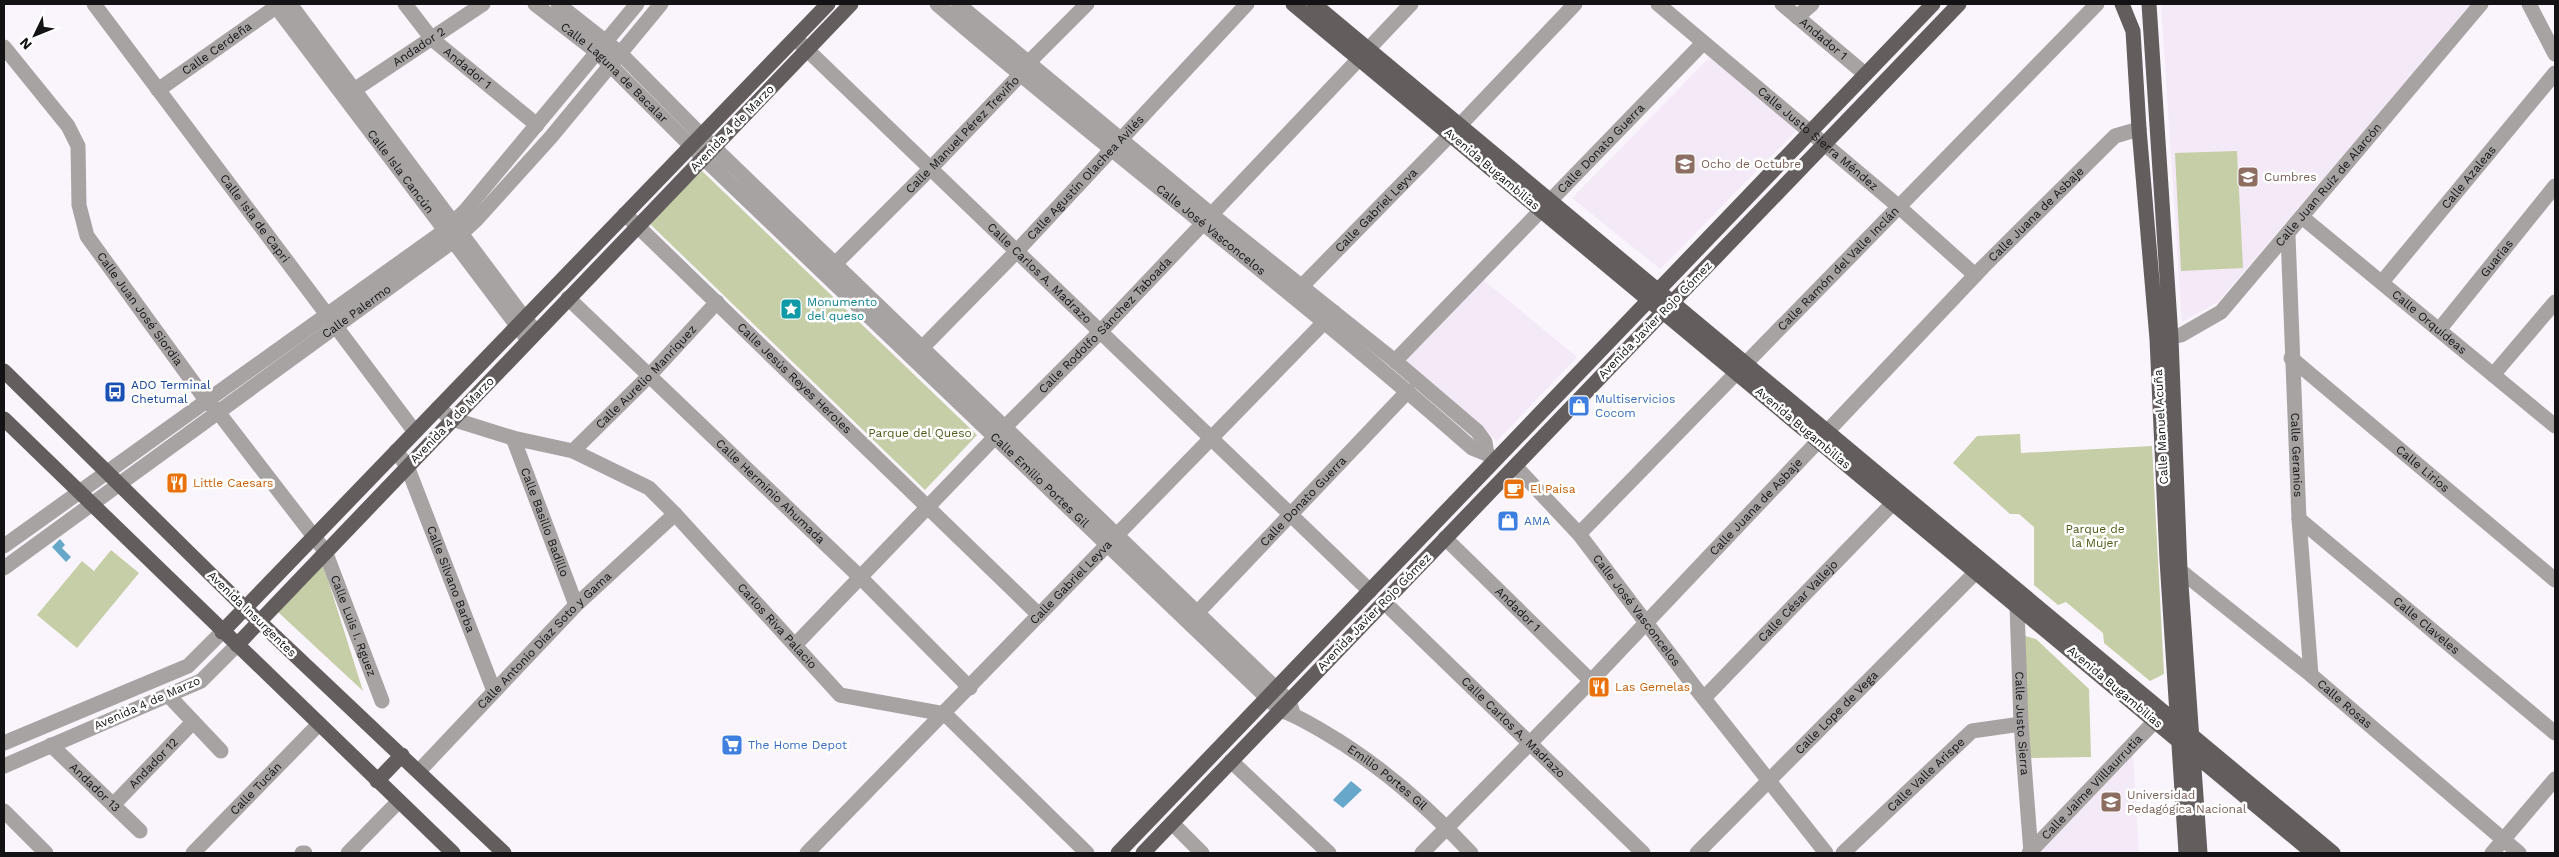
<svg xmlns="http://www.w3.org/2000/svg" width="2559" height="857" font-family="'Work Sans',sans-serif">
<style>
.built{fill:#f3e9f7}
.green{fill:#c5cea6}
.water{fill:#67a7c9}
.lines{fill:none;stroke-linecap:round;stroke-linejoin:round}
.minor{stroke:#a7a3a3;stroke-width:15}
.major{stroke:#645d5e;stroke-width:15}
.labels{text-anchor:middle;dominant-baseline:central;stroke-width:5;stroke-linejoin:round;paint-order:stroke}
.street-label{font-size:12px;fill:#131214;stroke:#fff}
.education-label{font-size:12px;fill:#785e54;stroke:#fff;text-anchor:start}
.culture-label{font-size:12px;fill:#0d838f;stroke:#fff;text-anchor:start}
.transit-label{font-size:12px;fill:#164399;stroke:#fff;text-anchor:start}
.shop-label{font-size:12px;fill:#366cbe;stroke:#fff;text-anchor:start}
.park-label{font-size:12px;fill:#505b18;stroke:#fff}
.food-label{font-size:12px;fill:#c56008;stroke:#fff;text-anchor:start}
</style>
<rect width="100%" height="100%" fill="#faf5fc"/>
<path class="built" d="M 2161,4 L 2472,4 L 2218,302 L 2182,322 Z
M 1710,57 L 1798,129 L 1660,269 L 1572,198 Z
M 1481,278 L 1577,357 L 1497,441 L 1402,360 Z
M 2133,755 L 2139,853 L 2039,853 Z"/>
<path class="green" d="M 2237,151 L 2243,268 L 2181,271 L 2175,153 Z
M 702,171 L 977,435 L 925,490 L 648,222 Z
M 2020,434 L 2021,453 L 2152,446 L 2164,674 L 2150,681 L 2104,643 L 2103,633 L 2066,602 L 2058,605 L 2034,585 L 2034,527 L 2019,514 L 2010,514 L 1953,463 L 1977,436 Z
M 111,550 L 139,573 L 77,648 L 37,615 L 82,561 L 94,571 Z
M 323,564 L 363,691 L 278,612 Z
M 2025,636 L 2036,639 L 2089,689 L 2091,757 L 2028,758 Z"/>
<path class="water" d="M 60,539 L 65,545 L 62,548 L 71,557 L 66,562 L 52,547 Z
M 1351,781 L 1362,790 L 1343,808 L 1333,800 Z"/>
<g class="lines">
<g class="minor">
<path id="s1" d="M 94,4 L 415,432"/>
<path id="s2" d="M 274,4 L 528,340"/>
<path d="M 290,4 L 525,319 L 536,331"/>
<path id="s3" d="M 405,4 L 432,39 L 537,125"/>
<path id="s4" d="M 535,4 L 597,52 L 691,146 L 1280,710 C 1296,715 1310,724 1324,732 C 1379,764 1428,807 1471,853"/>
<path d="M 558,4 L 620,53 L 701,135 L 1289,701 L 1293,713"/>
<path id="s5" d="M 937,4 C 1112,155 1298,294 1472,448 L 1487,454 L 1494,461"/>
<path d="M 958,4 L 1212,215 L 1395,361 L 1477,431 L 1485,442 L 1487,454"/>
<path id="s6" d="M 1658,4 L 1898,206 L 1975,275"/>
<path id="s7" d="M 1782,4 L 1865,74"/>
<path d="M 2529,4 L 2555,54"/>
<path d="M 1797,17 L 1812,4"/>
<path id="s8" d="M 798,41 L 1370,591"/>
<path id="s9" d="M 4,47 L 68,126 L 78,146 L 79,205 L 87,236 L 206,400 L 218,412 L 325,551 L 382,701"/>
<path id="s10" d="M 158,90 L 280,4"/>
<path id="s11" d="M 354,90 L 483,4"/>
<path d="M 1460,125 L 1575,4"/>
<path id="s12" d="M 625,214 L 1039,615"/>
<path id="s13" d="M 2302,217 L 2555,426"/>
<path id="s14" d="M 2288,235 L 2299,519 L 2311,675"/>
<path id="s15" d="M 829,270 L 931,168 L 1020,75 L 1028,63 L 1087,4"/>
<path id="s16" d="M 2382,282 L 2555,73"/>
<path id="s17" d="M 1302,286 L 1450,135"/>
<path id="s18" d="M 568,298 L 861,578 L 970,688"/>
<path id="s19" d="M 2439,330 L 2555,186"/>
<path id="s20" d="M 2160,339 L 2181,335 L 2221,312 L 2481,4"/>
<path id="s21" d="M 915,355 L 1016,252 L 1247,4"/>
<path id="s22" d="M 2291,358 L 2555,580"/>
<path id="s23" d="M 1395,361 L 1703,43"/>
<path d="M 2493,375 L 2555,302"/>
<path id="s24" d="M 438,408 L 452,419 L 513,438 L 573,451 L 649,488 L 675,514 L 840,695 L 945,714 L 1087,853"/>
<path id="s25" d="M 513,438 L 576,605"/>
<path id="s26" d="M 396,451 L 407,466 L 494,691"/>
<path id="s27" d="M 573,451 L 648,377 L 717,302"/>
<path id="s28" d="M 1515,466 L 1579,534 L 1694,686 L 1826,853"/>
<path id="s29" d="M 2299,519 L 2555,733"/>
<path id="s30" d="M 1579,534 L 2097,4"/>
<path id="s31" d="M 1445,538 L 1591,681"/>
<path d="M 4,546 L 444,231 L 465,211 L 637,4"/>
<path id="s32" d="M 2172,564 L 2311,675 L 2519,853"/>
<path id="s33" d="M 4,568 L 452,242 L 476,220 L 551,137 L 661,4"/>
<path id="s34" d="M 2020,598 L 2017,606 L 2021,724 L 2031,853"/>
<path id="s35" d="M 1384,602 L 1643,853"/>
<path id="s36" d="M 1197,613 L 1408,391"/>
<path id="s37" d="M 796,644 L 995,437 L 1101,331 L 1411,4"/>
<path d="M 168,695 L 221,751"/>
<path id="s38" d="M 1704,698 L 1893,503"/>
<path d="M 4,743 L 188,666 L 222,632"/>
<path id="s39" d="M 51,745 L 140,831"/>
<path d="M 1231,761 L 1329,853"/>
<path d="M 4,766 L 201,681 L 237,645"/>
<path id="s40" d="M 419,771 L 576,605 L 675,514"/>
<path id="s41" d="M 113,805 L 193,722"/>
<path d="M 4,811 L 46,853"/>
<path d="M 1172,823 L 1202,853"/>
<path id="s42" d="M 193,853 L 319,724"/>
<path d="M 302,853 L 305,853"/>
<path d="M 348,853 L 399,801"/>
<path id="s43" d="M 807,853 L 1334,312"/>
<path id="s44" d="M 1422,853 L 1591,681 L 1983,267 L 2115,136 L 2139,129"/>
<path id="s45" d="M 1697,853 L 1976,572"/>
<path id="s46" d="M 1843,853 L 1972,731 L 2021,724"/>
<path id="s47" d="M 2029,853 L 2155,721"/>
<path d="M 2492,853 L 2555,779"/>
</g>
<path class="major" d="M 1293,4 L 2313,853
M 1314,4 L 2333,853
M 2122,4 L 2133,31 L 2139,129 L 2157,339 L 2167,560 L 2186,853
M 2149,4 L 2171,338 L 2180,570 L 2200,853
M 4,371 L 245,608 L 504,853
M 4,419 L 453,853
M 222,632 L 828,4
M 237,645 L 851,4
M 377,781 L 402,755
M 1118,853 L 1933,4
M 1143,853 L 1959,4"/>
</g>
<defs>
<g id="school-square" transform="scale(1.125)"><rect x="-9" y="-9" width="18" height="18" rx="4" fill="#8d6e63" stroke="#fff"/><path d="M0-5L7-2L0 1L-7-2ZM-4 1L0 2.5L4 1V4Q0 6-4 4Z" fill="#fff"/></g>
<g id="sight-square" transform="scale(1.125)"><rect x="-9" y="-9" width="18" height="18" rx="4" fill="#0f9aa8" stroke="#fff"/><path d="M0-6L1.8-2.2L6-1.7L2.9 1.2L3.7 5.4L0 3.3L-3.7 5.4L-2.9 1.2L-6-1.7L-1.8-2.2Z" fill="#fff"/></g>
<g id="bus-square" transform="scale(1.125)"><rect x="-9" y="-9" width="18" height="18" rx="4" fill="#1a4fb4" stroke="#fff"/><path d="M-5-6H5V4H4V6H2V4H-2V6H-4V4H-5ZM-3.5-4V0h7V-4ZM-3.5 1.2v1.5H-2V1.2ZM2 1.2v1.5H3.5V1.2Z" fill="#fff"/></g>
<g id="shop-square" transform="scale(1.125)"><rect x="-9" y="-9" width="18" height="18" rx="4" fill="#3f7fe0" stroke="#fff"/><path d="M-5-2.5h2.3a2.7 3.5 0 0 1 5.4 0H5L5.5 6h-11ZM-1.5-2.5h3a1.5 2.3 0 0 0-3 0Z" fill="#fff"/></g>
<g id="restaurant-square" transform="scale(1.125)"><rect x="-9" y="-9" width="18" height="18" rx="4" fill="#e8710a" stroke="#fff"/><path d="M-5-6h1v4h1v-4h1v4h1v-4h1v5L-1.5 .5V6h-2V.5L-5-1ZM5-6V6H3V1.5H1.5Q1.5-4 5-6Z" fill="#fff"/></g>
<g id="cafe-square" transform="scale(1.125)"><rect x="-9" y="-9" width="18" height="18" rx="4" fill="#e8710a" stroke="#fff"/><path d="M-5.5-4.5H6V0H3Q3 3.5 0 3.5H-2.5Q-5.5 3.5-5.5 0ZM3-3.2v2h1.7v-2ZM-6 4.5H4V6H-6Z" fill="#fff"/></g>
<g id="supermarket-square" transform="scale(1.125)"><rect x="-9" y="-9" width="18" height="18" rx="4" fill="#3f7fe0" stroke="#fff"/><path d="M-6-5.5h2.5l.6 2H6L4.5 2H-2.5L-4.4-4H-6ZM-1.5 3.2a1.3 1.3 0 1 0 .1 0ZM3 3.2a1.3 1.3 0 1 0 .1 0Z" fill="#fff"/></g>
<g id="university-square" transform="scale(1.125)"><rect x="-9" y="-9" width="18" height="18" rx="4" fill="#8d6e63" stroke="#fff"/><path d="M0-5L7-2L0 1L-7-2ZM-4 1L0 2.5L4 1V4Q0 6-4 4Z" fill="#fff"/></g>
</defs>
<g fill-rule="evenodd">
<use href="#school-square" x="1685" y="164"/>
<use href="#school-square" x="2248" y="177"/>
<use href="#sight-square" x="791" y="309"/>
<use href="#bus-square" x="115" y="392"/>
<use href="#shop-square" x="1579" y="406"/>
<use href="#restaurant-square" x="177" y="483"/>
<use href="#cafe-square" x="1514" y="489"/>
<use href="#shop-square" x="1508" y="521"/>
<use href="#restaurant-square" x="1599" y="687"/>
<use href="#supermarket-square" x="732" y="745"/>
<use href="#university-square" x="2111" y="802"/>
</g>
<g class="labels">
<g class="street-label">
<text stroke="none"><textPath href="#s7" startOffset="54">Andador 1</textPath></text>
<text stroke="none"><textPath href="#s10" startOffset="72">Calle Cerdeña</textPath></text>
<text stroke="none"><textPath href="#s11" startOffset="78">Andador 2</textPath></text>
<text stroke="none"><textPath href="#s3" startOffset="90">Andador 1</textPath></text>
<text stroke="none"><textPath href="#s4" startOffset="105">Calle Laguna de Bacalar</textPath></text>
<text transform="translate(732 128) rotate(-46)">Avenida 4 de Marzo</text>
<text stroke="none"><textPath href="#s15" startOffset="190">Calle Manuel Pérez Treviño</textPath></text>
<text stroke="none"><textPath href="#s6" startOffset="209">Calle Justo Sierra Méndez</textPath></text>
<text stroke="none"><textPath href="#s23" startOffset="296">Calle Donato Guerra</textPath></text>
<text transform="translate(1492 169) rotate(40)">Avenida Bugambilias</text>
<text stroke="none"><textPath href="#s2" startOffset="210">Calle Isla Cancún</textPath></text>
<text stroke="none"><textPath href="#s21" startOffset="246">Calle Agustín Olachea Avilés</textPath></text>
<text stroke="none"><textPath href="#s16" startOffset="136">Calle Azaleas</textPath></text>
<text stroke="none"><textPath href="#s20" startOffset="234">Calle Juan Ruíz de Alarcón</textPath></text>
<text stroke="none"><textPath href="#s17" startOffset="106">Calle Gabriel Leyva</textPath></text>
<text stroke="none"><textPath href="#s44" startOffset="886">Calle Juana de Asbaje</textPath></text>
<text stroke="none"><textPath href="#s1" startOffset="268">Calle Isla de Capri</textPath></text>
<text stroke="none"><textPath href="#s5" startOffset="355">Calle José Vasconcelos</textPath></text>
<text stroke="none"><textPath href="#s19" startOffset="92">Guarias</textPath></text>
<text stroke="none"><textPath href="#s30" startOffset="371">Calle Ramón del Valle Inclán</textPath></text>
<text stroke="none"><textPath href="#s8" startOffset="335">Calle Carlos A. Madrazo</textPath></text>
<text stroke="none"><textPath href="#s9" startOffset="305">Calle Juan José Siordia</textPath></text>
<text stroke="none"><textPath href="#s33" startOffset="436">Calle Palermo</textPath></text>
<text transform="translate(1655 320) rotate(-46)">Avenida Javier Rojo Gómez</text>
<text stroke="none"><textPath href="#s13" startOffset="165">Calle Orquídeas</textPath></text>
<text stroke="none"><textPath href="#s37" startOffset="444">Calle Rodolfo Sánchez Taboada</textPath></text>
<text stroke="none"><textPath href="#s27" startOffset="104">Calle Aurelio Manriquez</textPath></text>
<text stroke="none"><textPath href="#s12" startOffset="236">Calle Jesús Reyes Heroles</textPath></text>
<text transform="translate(452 420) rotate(-46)">Avenida 4 de Marzo</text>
<text transform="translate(2161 427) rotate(-93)">Calle Manuel Acuña</text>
<text transform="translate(1803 428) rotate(40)">Avenida Bugambilias</text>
<text stroke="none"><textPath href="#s14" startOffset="220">Calle Geranios</textPath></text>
<text stroke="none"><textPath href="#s22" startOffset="172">Calle Lirios</textPath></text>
<text stroke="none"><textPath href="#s4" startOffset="694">Calle Emilio Portes Gil</textPath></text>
<text stroke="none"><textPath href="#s18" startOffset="280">Calle Herminio Ahumada</textPath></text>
<text stroke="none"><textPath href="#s36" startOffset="154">Calle Donato Guerra</textPath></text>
<text stroke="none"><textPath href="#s44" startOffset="481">Calle Juana de Asbaje</textPath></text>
<text stroke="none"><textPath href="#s25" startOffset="90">Calle Basilio Badillo</textPath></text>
<text stroke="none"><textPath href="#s26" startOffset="140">Calle Silvano Barba</textPath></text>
<text stroke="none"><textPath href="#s43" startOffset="378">Calle Gabriel Leyva</textPath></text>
<text stroke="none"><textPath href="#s38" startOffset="135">Calle César Vallejo</textPath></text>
<text stroke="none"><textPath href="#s31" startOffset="102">Andador 1</textPath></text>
<text stroke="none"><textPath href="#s28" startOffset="189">Calle José Vasconcelos</textPath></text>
<text transform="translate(1374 612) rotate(-46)">Avenida Javier Rojo Gómez</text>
<text transform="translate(252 614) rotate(44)">Avenida Insurgentes</text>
<text stroke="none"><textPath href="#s9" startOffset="690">Calle Luis I. Rguez</textPath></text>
<text stroke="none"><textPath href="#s24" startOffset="416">Carlos Riva Palacio</textPath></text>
<text stroke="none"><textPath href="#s29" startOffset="166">Calle Claveles</textPath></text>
<text stroke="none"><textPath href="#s40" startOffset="181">Calle Antonio Díaz Soto y Gama</textPath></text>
<text transform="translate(2115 687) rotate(40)">Avenida Bugambilias</text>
<text transform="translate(147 703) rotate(-24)">Avenida 4 de Marzo</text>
<text stroke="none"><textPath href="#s32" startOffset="222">Calle Rosas</textPath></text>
<text stroke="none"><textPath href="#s45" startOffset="198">Calle Lope de Vega</textPath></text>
<text stroke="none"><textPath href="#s34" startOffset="126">Calle Justo Sierra</textPath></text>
<text stroke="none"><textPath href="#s35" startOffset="180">Calle Carlos A. Madrazo</textPath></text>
<text stroke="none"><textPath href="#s41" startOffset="58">Andador 12</textPath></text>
<text stroke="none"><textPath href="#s46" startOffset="114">Calle Valle Arispe</textPath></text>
<text stroke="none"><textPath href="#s4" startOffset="1154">Emilio Portes Gil</textPath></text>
<text stroke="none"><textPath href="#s47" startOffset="91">Calle Jaime Viillaurrutia</textPath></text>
<text stroke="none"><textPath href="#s39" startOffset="61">Andador 13</textPath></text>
<text stroke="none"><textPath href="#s42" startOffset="90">Calle Tucán</textPath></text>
</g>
<g class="education-label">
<text x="1701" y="164">Ocho de Octubre</text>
<text x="2264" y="177">Cumbres</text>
<text x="2127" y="795">Universidad<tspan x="2127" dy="14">Pedagógica Nacional</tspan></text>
</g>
<g class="culture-label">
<text x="807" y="302">Monumento<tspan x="807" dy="14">del queso</tspan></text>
</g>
<g class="transit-label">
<text x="131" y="385">ADO Terminal<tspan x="131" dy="14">Chetumal</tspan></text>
</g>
<g class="shop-label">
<text x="1595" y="399">Multiservicios<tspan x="1595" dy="14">Cocom</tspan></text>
<text x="1524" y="521">AMA</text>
<text x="748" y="745">The Home Depot</text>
</g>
<g class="park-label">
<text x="920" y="433">Parque del Queso</text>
<text x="2095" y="529">Parque de<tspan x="2095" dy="14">la Mujer</tspan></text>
</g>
<g class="food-label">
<text x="193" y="483">Little Caesars</text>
<text x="1530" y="489">El Paisa</text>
<text x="1615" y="687">Las Gemelas</text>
</g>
</g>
<rect width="2559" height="857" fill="none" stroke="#131214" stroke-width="10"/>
<g transform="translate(35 35) rotate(227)" stroke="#ffffff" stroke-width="4" paint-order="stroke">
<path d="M0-4L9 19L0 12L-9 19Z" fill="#131214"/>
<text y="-8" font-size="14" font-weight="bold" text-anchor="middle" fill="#131214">N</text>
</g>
</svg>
